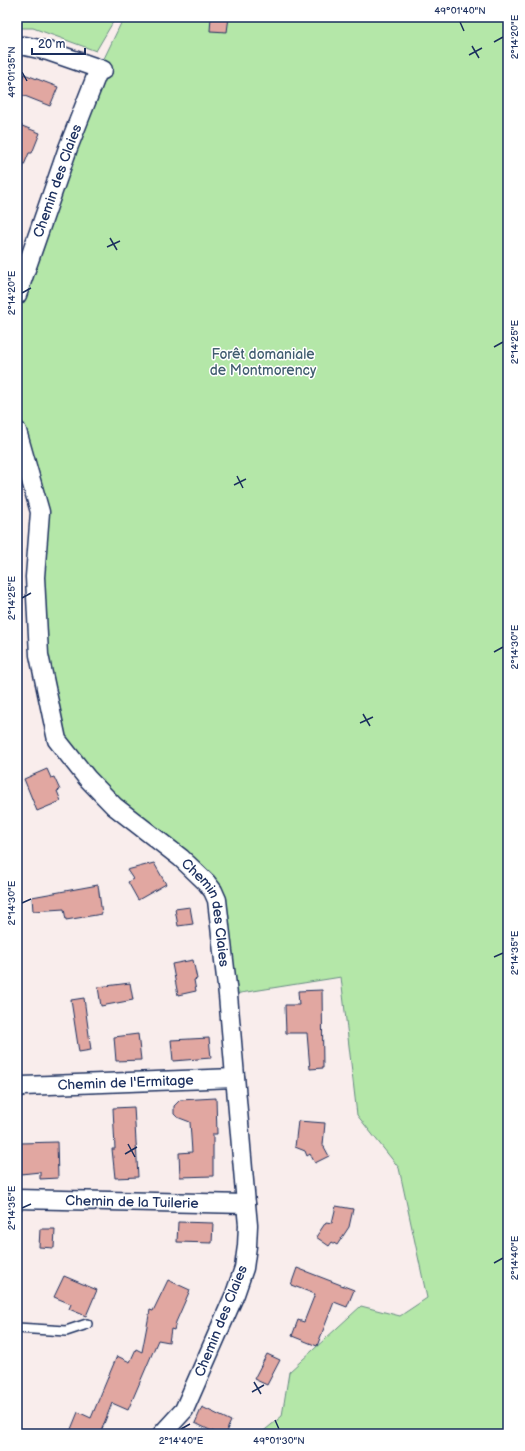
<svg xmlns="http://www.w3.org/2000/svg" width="525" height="1451" font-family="'Balsamiq Sans',sans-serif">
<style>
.green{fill:#b4e7a8;stroke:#688b83}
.building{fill:#e1a7a1;stroke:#1b2f5e}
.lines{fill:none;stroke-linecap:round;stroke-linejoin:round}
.service-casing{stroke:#1b2f5e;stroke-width:12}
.minor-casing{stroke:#1b2f5e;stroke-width:21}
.service{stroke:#fff;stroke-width:9}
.minor{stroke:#fff;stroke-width:18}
.ticks{fill:none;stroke:#1b2f5e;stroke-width:1.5}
.labels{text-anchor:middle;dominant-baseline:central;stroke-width:3;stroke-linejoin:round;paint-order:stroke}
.street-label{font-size:14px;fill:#1b2f5e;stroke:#fff}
.park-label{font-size:14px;fill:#415d70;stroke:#fff}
.neatline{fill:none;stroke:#1b2f5e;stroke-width:1.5}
.ticks-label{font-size:10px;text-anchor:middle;fill:#1b2f5e}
</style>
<rect width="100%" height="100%" fill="#f9edec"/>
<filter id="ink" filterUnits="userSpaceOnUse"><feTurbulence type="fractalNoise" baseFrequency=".025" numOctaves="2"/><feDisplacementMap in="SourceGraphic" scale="8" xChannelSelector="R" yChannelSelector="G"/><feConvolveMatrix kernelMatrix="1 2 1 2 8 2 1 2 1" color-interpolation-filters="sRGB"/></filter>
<g filter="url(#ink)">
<path class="green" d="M 17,17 L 116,17 L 96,51 L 33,28 L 17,28 Z
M 124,17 L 508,17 L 508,1434 L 260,1434 L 282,1416 L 289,1372 L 361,1306 L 400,1316 L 427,1298 L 399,1168 L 357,1115 L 341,977 L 228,995 L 217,900 L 57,740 L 40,655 L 39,519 L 17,433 L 17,295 L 99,69 Z"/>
<path class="building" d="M 211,17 L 229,17 L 227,32 L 210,31 Z
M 24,74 L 58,87 L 50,106 L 17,93 Z
M 17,124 L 40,133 L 32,153 L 29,153 L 17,182 Z
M 47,769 L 51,778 L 54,777 L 60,790 L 57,791 L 61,801 L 37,811 L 24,779 Z
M 154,863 L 166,884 L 138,900 L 128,882 L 133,879 L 127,870 Z
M 98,885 L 102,914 L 66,920 L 64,909 L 33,911 L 32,897 Z
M 190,907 L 193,924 L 178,926 L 175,909 Z
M 193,960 L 197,979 L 194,980 L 196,991 L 178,995 L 172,964 Z
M 130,983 L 133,1000 L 101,1006 L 98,987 Z
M 322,990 L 323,1068 L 310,1069 L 307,1033 L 286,1033 L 285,1005 L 299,1005 L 298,991 Z
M 84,998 L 91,1050 L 79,1052 L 71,1000 Z
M 138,1034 L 141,1060 L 116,1061 L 114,1037 Z
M 209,1038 L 211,1058 L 173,1061 L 171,1040 Z
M 216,1098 L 217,1134 L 213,1134 L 213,1176 L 180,1177 L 179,1153 L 192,1152 L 190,1122 L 177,1117 L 174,1114 L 174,1106 L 180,1100 Z
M 134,1107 L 138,1177 L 115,1178 L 112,1149 L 115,1149 L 113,1108 Z
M 298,1121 L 325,1123 L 323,1145 L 329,1156 L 315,1163 L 310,1154 L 307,1156 L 305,1151 L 295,1147 Z
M 57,1142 L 58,1178 L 40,1179 L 40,1172 L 21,1174 L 21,1143 Z
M 336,1206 L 353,1209 L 349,1227 L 337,1245 L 332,1242 L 329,1246 L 316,1237 L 326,1222 L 332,1223 Z
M 178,1222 L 213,1223 L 212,1243 L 177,1242 Z
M 40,1229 L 55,1229 L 54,1248 L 39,1247 Z
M 297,1268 L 354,1290 L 347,1307 L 334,1302 L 317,1346 L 292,1336 L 298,1320 L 304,1322 L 315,1294 L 291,1285 Z
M 64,1276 L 97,1290 L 86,1316 L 69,1309 L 71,1304 L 54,1297 Z
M 168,1280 L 190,1290 L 176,1322 L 174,1330 L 171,1329 L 169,1342 L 158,1340 L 128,1410 L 112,1403 L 100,1434 L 69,1434 L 78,1412 L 91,1418 L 117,1356 L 130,1362 L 136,1349 L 142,1352 L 150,1310 L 153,1311 Z
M 267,1354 L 280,1360 L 267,1385 L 254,1379 Z
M 202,1407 L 231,1421 L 225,1434 L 218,1434 L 195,1423 Z"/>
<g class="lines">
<g class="service-casing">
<path id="service" d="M 17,1328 L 66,1331 L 87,1324"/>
</g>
<g class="minor-casing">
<g id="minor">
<path d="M 17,46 L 25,46 L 48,51 L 103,70"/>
<path id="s1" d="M 17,295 L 68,148 L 99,69"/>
<path id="s2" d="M 17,431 L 40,512 L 35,577 L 39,655 L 57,740 L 87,778 L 114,806 L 181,858 L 206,882 L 213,891 L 217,900 L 228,995 L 246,1204 L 248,1225 L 247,1246 L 244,1268 L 235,1294 L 184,1410 L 162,1434"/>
<path id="s3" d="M 17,1088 L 23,1086 L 235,1078"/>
<path id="s4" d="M 17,1199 L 246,1204"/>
</g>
</g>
<use href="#service" class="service"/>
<use href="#minor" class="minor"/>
</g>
</g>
<path class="ticks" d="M 460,22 L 464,31M 494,42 L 503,37M 472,46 L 479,58M 469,55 L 482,48M 22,72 L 27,81M 110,238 L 117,250M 107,247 L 120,241M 22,293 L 31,288M 494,347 L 503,342M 237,476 L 243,488M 234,485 L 246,479M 22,598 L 31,593M 494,652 L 503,647M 363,714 L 370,726M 360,723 L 373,717M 22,903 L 31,899M 494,957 L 503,953M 128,1144 L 135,1157M 125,1154 L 137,1147M 22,1208 L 31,1204M 494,1263 L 503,1258M 254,1382 L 261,1394M 252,1392 L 264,1385M 275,1420 L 279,1429M 181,1429 L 190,1424"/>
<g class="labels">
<g class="street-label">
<text stroke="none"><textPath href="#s1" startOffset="121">Chemin des Claies</textPath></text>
<text stroke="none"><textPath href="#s2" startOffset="550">Chemin des Claies</textPath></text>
<text stroke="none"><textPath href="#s3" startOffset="109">Chemin de l'Ermitage</textPath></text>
<text stroke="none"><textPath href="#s4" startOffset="115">Chemin de la Tuilerie</textPath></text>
<text transform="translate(221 1321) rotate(-68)">Chemin des Claies</text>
</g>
<g class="park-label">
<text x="263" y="354">Forêt domaniale<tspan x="263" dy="16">de Montmorency</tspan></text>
</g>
</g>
<rect width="525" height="1451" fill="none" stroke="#fff" stroke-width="44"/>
<path d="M32 48v6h53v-6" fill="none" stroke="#1b2f5e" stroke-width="2"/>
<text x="38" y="48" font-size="12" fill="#1b2f5e" stroke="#ffffff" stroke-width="3" paint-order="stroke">20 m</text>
<rect x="22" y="22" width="481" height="1407" class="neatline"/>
<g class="ticks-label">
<text x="460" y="14">49°01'40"N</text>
<text transform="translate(514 37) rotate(-90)" y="4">2°14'20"E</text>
<text transform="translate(11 72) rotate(-90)" y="4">49°01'35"N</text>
<text transform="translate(11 293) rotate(-90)" y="4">2°14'20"E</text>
<text transform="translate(514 342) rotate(-90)" y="4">2°14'25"E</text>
<text transform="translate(11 598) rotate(-90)" y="4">2°14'25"E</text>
<text transform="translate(514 647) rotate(-90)" y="4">2°14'30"E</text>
<text transform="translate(11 903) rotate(-90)" y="4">2°14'30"E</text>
<text transform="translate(514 953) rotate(-90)" y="4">2°14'35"E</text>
<text transform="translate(11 1208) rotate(-90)" y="4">2°14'35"E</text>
<text transform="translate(514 1258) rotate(-90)" y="4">2°14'40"E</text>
<text x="181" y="1444">2°14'40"E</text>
<text x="279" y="1444">49°01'30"N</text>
</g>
</svg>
